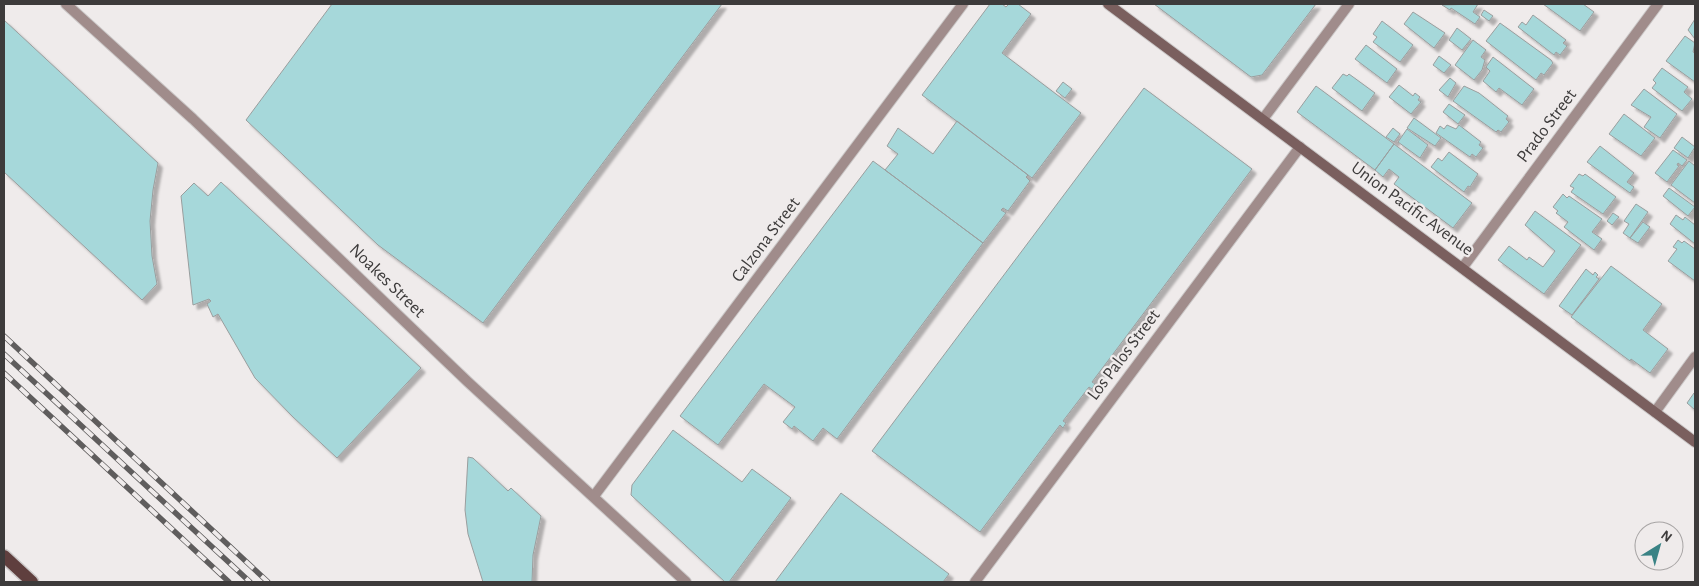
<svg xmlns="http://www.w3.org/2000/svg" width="1699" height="586" font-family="'Alegreya Sans',sans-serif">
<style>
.building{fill:#a6d8da;stroke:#9a9e9e;filter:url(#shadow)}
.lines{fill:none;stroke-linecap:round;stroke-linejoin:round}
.street-casing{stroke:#cbc8c8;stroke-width:12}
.secondary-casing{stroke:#cbc8c8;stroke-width:12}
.primary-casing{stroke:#cbc8c8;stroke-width:15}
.street{stroke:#a08c8b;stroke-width:10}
.secondary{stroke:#7a5f5e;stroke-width:10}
.primary{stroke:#5f3f3e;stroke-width:12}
.rail-casing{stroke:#5f5d5d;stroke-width:5.5}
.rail{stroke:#efebeb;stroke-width:4;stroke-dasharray:11;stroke-linecap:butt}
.labels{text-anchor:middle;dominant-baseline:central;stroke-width:4.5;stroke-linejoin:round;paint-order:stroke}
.street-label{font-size:18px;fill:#3d3b3b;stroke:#efebeb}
</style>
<defs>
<filter id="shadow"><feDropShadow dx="4.5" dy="4.5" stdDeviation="1" flood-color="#0004"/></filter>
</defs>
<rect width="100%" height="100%" fill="#efebeb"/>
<path class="building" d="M 332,4 L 722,4 L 483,323 L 378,245 L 246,120 Z
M 990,4 L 1002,4 L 1006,7 L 1009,4 L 1018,4 L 1031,14 L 1002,53 L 1081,113 L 1032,178 L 922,95 Z
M 1154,4 L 1316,4 L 1262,75 L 1251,77 Z
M 1478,4 L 1473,12 L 1480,17 L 1475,24 L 1451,8 L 1450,10 L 1442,5 Z
M 1543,4 L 1583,4 L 1594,12 L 1580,31 Z
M 1484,10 L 1493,16 L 1489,21 L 1481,15 Z
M 1413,12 L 1445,33 L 1434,48 L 1404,24 Z
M 1533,15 L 1566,40 L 1563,43 L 1567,46 L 1560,55 L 1556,52 L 1554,55 L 1518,27 L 1522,22 L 1526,25 Z
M 1695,19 L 1695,39 L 1688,30 Z
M 4,20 L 158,163 L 153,190 L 150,221 L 152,256 L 157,284 L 142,300 L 4,172 Z
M 1382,21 L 1413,45 L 1400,62 L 1373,42 L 1377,37 L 1373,34 Z
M 1500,23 L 1551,60 L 1553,63 L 1544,75 L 1541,73 L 1536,80 L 1486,41 Z
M 1457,28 L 1471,39 L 1462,50 L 1449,40 Z
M 1685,36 L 1695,43 L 1693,52 L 1695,53 L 1695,82 L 1666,61 Z
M 1473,40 L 1486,50 L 1481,57 L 1485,60 L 1482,70 L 1474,80 L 1455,65 Z
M 1366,45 L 1397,69 L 1387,83 L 1355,59 Z
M 1439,56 L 1451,65 L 1444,73 L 1433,65 Z
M 1493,57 L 1534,89 L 1522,105 L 1499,88 L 1496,92 L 1483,81 L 1490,71 L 1486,67 Z
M 1662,68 L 1688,87 L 1684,92 L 1692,99 L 1682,111 L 1652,88 L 1656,83 L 1653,80 Z
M 1343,74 L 1347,76 L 1349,74 L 1375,93 L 1362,111 L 1332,88 Z
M 1450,78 L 1456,83 L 1448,97 L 1439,90 Z
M 1063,82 L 1072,89 L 1065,98 L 1056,91 Z
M 1399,85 L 1413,96 L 1415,93 L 1420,97 L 1418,100 L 1421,102 L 1411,114 L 1389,97 Z
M 1316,86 L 1394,144 L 1375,170 L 1297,112 Z
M 1464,86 L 1479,93 L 1508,116 L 1506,119 L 1509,122 L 1501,132 L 1498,130 L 1496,132 L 1453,101 Z
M 1144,88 L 1252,169 L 1092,382 L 1095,384 L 1092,389 L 1089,387 L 1063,421 L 1066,423 L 1063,428 L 1060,425 L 980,532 L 872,451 Z
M 1644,89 L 1677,114 L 1660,138 L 1644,127 L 1651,117 L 1631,105 Z
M 1449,104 L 1465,115 L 1458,124 L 1443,112 Z
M 1624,114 L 1655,138 L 1641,156 L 1609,134 Z
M 1414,118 L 1441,138 L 1435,146 L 1407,128 Z
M 957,121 L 1028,175 L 1026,177 L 1030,181 L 1008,211 L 1003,208 L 1001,210 L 1006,213 L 983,243 L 885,170 L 898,154 L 887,146 L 898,128 L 933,154 Z
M 1447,125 L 1456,129 L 1459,125 L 1481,142 L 1479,145 L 1483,148 L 1476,157 L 1472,154 L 1470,157 L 1436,133 L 1440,126 L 1444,129 Z
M 1393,128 L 1400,134 L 1394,142 L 1386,137 Z
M 1407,129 L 1428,145 L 1420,158 L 1398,142 Z
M 1682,137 L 1695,147 L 1688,158 L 1674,148 Z
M 1394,144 L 1472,203 L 1453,228 L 1394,184 L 1399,177 L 1389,169 L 1383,177 L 1375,170 Z
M 1600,146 L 1634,173 L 1627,182 L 1634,187 L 1630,193 L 1587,162 Z
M 1673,150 L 1687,160 L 1682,166 L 1678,163 L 1677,165 L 1679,166 L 1667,182 L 1655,173 Z
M 1449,152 L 1478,174 L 1470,187 L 1468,186 L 1464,192 L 1431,167 L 1438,158 L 1442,161 Z
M 873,161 L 983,243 L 837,439 L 823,428 L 813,441 L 794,426 L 792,429 L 783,422 L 795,407 L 764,384 L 718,445 L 680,416 Z
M 1689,161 L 1695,166 L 1695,203 L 1671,185 Z
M 1579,174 L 1583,176 L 1585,174 L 1616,197 L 1603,214 L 1571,192 L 1574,188 L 1570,186 Z
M 221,182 L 421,368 L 337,458 L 293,417 L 255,378 L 218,314 L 213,317 L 207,304 L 211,301 L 209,299 L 193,305 L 181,196 L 194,183 L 208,196 Z
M 1669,188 L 1695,207 L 1688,216 L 1663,196 Z
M 1563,194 L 1567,198 L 1569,196 L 1602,219 L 1592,232 L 1602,239 L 1594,250 L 1564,227 L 1568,222 L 1556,213 L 1558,211 L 1553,207 Z
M 1636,204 L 1648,212 L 1630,238 L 1623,233 L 1629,224 L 1624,221 Z
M 1535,211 L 1581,245 L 1544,294 L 1498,260 L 1509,246 L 1527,260 L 1529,257 L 1543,267 L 1555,251 L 1525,225 Z
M 1613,213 L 1619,217 L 1612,225 L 1607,221 Z
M 1676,215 L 1683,220 L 1685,217 L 1695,225 L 1695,244 L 1670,224 Z
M 1643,222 L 1650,227 L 1638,243 L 1630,238 Z
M 1678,240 L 1682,243 L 1684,241 L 1695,249 L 1695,281 L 1668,261 L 1677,249 L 1673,247 Z
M 1611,266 L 1662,304 L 1643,330 L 1668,349 L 1650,373 L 1631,359 L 1630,361 L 1571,317 Z
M 1586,269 L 1593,275 L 1595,272 L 1598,275 L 1596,277 L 1599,279 L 1572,315 L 1559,306 Z
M 1694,393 L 1695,394 L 1695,410 L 1687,403 Z
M 673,430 L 742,482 L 752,469 L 791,498 L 729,582 L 725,582 L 631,495 L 632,485 Z
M 468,457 L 473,458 L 508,491 L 511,488 L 541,516 L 533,555 L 532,582 L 483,582 L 468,534 L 465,510 Z
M 841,493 L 949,574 L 943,582 L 775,582 Z"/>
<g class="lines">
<g class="street-casing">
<path id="street" d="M 66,4 L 193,119 L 468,382 L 686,582
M 1263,119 L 1349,4
M 1463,267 L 1658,4
M 1655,412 L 1695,357
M 594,496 L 963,4
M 975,582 L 1300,147"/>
</g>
<g class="secondary-casing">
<path id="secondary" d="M 1108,4 L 1695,442"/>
</g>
<g class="primary-casing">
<path id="primary" d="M 4,556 L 32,582"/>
</g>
<use href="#street" class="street"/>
<use href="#secondary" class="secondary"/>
<use href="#primary" class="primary"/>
<g class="rail-casing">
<path id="rail" d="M 4,336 L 268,582
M 4,354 L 250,582
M 4,373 L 229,582"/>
</g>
<use href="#rail" class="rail"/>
</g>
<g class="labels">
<g class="street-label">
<text transform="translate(1547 126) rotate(-53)">Prado Street</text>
<text transform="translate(1412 209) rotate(36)">Union Pacific Avenue</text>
<text transform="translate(766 240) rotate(-53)">Calzona Street</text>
<text transform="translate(387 281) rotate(44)">Noakes Street</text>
<text transform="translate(1124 355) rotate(-53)">Los Palos Street</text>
</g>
</g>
<rect width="1699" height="586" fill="none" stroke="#3d3b3b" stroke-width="10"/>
<g transform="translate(1659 546) rotate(37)"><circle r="24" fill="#efebeb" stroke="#a8a5a5"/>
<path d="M0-4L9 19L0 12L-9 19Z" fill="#3a8385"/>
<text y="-8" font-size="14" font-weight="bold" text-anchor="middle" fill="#3d3b3b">N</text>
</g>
</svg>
